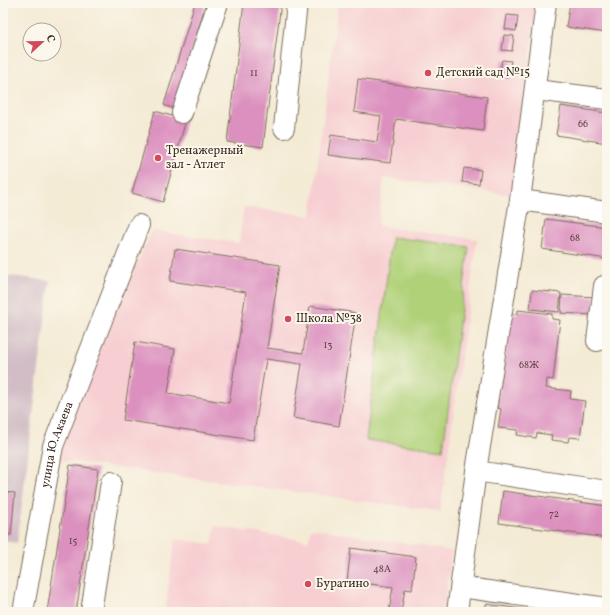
<svg xmlns="http://www.w3.org/2000/svg" width="610" height="615" font-family="Vollkorn,serif">
<style>
.built{fill:#f7cfd2}
.industrial{fill:#d2bdc6}
.green{fill:#b1d179;stroke:#767e4c}
.building{fill:#dc90bf}
.lines{fill:none;stroke-linecap:round;stroke-linejoin:round}
.minor-casing{stroke:#7c6e5e;stroke-width:22}
.minor{stroke:#fff;stroke-width:20}
.poi-dot{fill:#d1495b;stroke:#fbf7ec;stroke-width:1.5}
.labels{text-anchor:middle;dominant-baseline:central;stroke-width:4;stroke-linejoin:round;paint-order:stroke}
.number-label{font-size:10px;fill:#634446}
.poi-label{font-size:12px;fill:#3b2a1e;stroke:#fbf7ec;text-anchor:start}
.street-label{font-size:12px;fill:#3b2a1e;stroke:#fbf7ec}
</style>
<rect width="100%" height="100%" fill="#fbf7ec"/>
<filter id="ink" filterUnits="userSpaceOnUse"><feTurbulence type="fractalNoise" baseFrequency=".025" numOctaves="2"/><feDisplacementMap in="SourceGraphic" scale="8" xChannelSelector="R" yChannelSelector="G"/><feConvolveMatrix kernelMatrix="1 2 1 2 8 2 1 2 1" color-interpolation-filters="sRGB"/></filter>
<filter id="wash" filterUnits="userSpaceOnUse"><feTurbulence type="fractalNoise" baseFrequency=".012" numOctaves="4" result="noise"/><feDisplacementMap in="SourceGraphic" scale="16" xChannelSelector="R" yChannelSelector="G"/><feGaussianBlur stdDeviation="0.9" result="paint"/><feColorMatrix in="noise" values="0 0 0 0 0 0 0 0 0 0 0 0 0 0 0 0 0 1.4 0 .05"/><feComposite in="paint" operator="in"/></filter>
<g filter="url(#wash)">
<rect width="100%" height="100%" fill="#f4ebd5"/>
<path class="built" d="M 338,3 L 537,3 L 513,195 L 384,178 L 378,226 L 477,239 L 440,514 L 438,511 L 57,460 L 74,396 L 152,231 L 239,243 L 244,207 L 311,216 Z
M 215,526 L 308,541 L 311,528 L 452,551 L 444,612 L 165,612 L 175,539 L 212,544 Z"/>
<path class="industrial" d="M 3,275 L 50,281 L 17,543 L 3,541 Z"/>
<path class="green" d="M 392,237 L 469,247 L 443,450 L 366,440 Z"/>
<g id="blocks">
<path class="building" d="M 195,3 L 206,3 L 174,109 L 164,105 Z
M 244,3 L 281,3 L 263,147 L 227,142 Z
M 464,3 L 480,3 L 479,6 Z
M 570,3 L 607,3 L 607,33 L 566,27 Z
M 507,15 L 518,16 L 516,31 L 505,29 Z
M 504,35 L 514,36 L 512,51 L 502,50 Z
M 502,60 L 511,61 L 508,78 L 499,77 Z
M 358,79 L 487,97 L 483,131 L 396,119 L 390,163 L 328,155 L 331,135 L 377,142 L 381,116 L 354,112 Z
M 561,106 L 607,113 L 607,143 L 556,135 Z
M 155,111 L 186,120 L 163,202 L 132,193 Z
M 464,168 L 481,170 L 479,184 L 462,182 Z
M 546,219 L 607,227 L 607,259 L 542,249 Z
M 175,249 L 280,265 L 267,348 L 303,353 L 310,306 L 356,313 L 339,426 L 293,418 L 302,364 L 266,359 L 253,440 L 123,420 L 135,342 L 175,349 L 168,393 L 229,403 L 246,292 L 170,281 Z
M 532,290 L 561,293 L 559,312 L 530,309 Z
M 562,295 L 595,297 L 594,315 L 561,313 Z
M 518,310 L 552,314 L 552,319 L 560,320 L 553,380 L 547,379 L 546,388 L 571,391 L 570,399 L 585,401 L 580,438 L 569,437 L 568,442 L 551,440 L 552,435 L 537,433 L 536,438 L 517,435 L 518,430 L 498,428 L 501,409 L 497,408 L 511,314 L 518,314 Z
M 70,465 L 98,469 L 76,612 L 47,612 Z
M 503,491 L 607,506 L 607,538 L 499,523 Z
M 3,492 L 15,493 L 11,535 L 3,534 Z
M 351,548 L 416,557 L 412,590 L 405,589 L 401,612 L 389,612 L 393,587 L 347,581 Z
M 486,604 L 536,611 L 536,612 L 485,612 Z"/>
</g>
</g>
<g filter="url(#ink)">
<use href="#blocks" fill-opacity="0" stroke="#7c6e5e" stroke-width="1"/>
<g class="lines">
<g class="minor-casing">
<g id="minor">
<path d="M 536,90 L 607,99"/>
<path d="M 182,113 L 218,3"/>
<path d="M 284,128 L 297,3"/>
<path d="M 520,200 L 607,212"/>
<path d="M 597,341 L 604,286"/>
<path d="M 476,471 L 607,491"/>
<path d="M 461,587 L 607,608"/>
<path id="s1" d="M 23,612 L 53,446 L 139,225"/>
<path d="M 91,612 L 111,482"/>
<path d="M 457,612 L 476,471 L 520,200 L 546,3"/>
</g>
</g>
<use href="#minor" class="minor"/>
</g>
</g>
<g class="poi-dot">
<circle cx="428" cy="73" r="4"/>
<circle cx="158" cy="158" r="4"/>
<circle cx="288" cy="319" r="4"/>
<circle cx="308" cy="584" r="4"/>
</g>
<g class="labels">
<g class="number-label">
<text x="254" y="73">11</text>
<text x="583" y="124">66</text>
<text x="575" y="238">68</text>
<text x="328" y="345">13</text>
<text x="529" y="365">68Ж</text>
<text x="554" y="514">72</text>
<text x="73" y="541">15</text>
<text x="382" y="569">48А</text>
</g>
<g class="poi-label">
<text x="436" y="73">Детский сад №15</text>
<text x="166" y="151">Тренажерный<tspan x="166" dy="14">зал - Атлет</tspan></text>
<text x="296" y="319">Школа №38</text>
<text x="316" y="584">Буратино</text>
</g>
<g class="street-label">
<text stroke="none"><textPath href="#s1" startOffset="171">улица Ю.Акаева</textPath></text>
</g>
</g>
<rect width="610" height="615" fill="none" stroke="#fbf7ec" stroke-width="16"/>
<g transform="translate(42 42) rotate(68)"><circle r="19" fill="#fbf7ec" stroke="#aea59a"/>
<path d="M0-3L7 15L0 10L-7 15Z" fill="#d1495b"/>
<text y="-6" font-size="11" font-weight="bold" text-anchor="middle" fill="#3b2a1e">С</text>
</g>
</svg>
